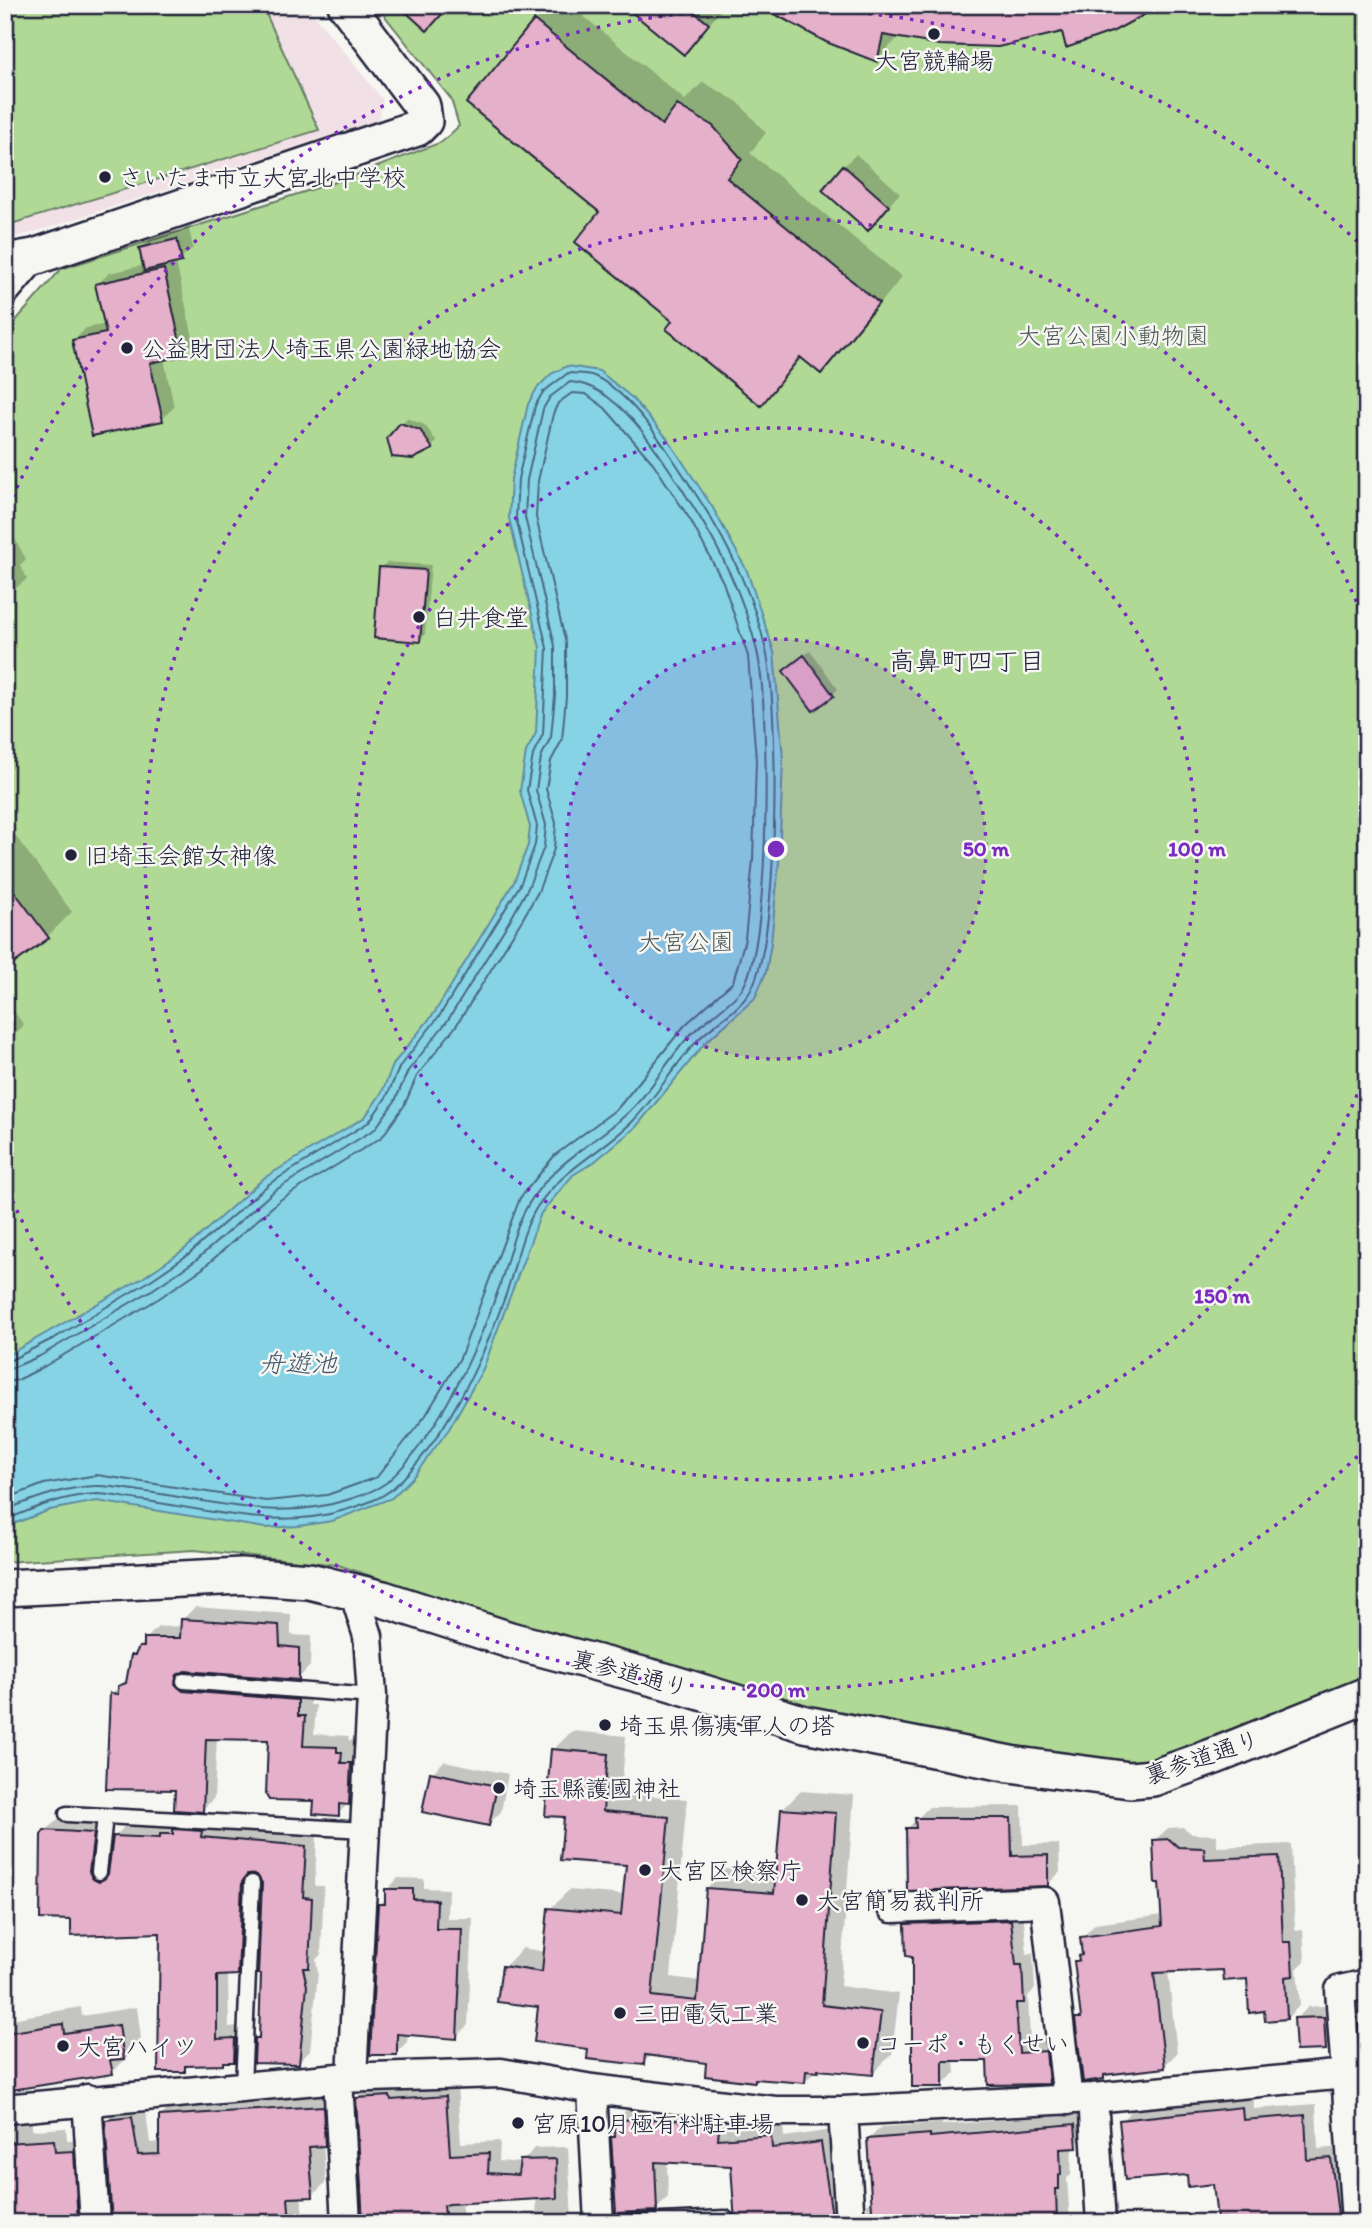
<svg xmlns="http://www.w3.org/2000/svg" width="1372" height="2228" font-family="Itim,'Klee One',sans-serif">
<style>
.built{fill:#f1e1e6}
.green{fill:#b0d996;stroke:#697e68;stroke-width:2}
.water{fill:#87d3e6;stroke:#5f8ca2;stroke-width:2}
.shadow{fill:#0003}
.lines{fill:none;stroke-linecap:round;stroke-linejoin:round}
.shore{stroke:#4a697f;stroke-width:2}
.building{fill:#e5b0c9;stroke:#22223b;stroke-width:2}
.service-casing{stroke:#22223b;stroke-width:19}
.minor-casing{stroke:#22223b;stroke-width:33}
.tertiary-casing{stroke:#22223b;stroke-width:40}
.service{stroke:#f6f6f2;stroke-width:14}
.minor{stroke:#f6f6f2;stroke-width:28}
.tertiary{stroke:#f6f6f2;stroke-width:35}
.ring{fill:none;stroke:#7b2cbf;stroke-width:3.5;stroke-dasharray:3.5 7}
.poi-dot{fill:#22223b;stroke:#f6f6f2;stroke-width:2.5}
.labels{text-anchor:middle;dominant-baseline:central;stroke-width:5;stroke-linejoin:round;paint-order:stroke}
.poi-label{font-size:24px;fill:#22223b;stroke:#f6f6f2;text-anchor:start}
.park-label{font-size:24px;fill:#4d5956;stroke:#f6f6f2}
.street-label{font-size:24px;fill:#22223b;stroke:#f6f6f2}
.neighbourhood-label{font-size:26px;fill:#22223b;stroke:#f6f6f2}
.water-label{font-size:26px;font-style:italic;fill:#40576e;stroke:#f6f6f2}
.centre{fill:#7b2cbf;stroke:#f6f6f2;stroke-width:3.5}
.ring-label{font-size:21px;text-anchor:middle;font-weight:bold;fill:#7b2cbf;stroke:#f6f6f2;stroke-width:5;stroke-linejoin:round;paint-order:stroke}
</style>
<rect width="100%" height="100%" fill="#f6f6f2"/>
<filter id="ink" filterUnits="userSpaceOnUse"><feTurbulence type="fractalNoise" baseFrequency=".0143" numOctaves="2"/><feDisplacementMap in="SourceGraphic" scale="14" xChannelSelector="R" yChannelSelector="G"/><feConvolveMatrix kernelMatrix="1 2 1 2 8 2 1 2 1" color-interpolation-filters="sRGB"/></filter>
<g filter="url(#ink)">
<path class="built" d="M 5,5 L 306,5 L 383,100 L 379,120 L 32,233 L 5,239 Z"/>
<path class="green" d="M 5,5 L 262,5 L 319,130 L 5,226 Z
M 376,5 L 1367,5 L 1367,1682 L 1337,1689 L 1128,1768 L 876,1729 L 549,1635 L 338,1565 L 194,1550 L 5,1562 L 5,333 L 61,269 L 348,178 L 442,142 L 459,126 L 451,99 Z"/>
<path class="water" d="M 567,366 L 599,371 L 631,397 L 667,438 L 713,508 L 747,571 L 774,652 L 783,759 L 779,862 L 771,943 L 766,972 L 755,998 L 705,1043 L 636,1127 L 594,1162 L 573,1175 L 541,1213 L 483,1369 L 449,1429 L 413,1477 L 392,1498 L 332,1521 L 299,1526 L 265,1528 L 97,1501 L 50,1510 L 5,1527 L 5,1363 L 8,1355 L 144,1277 L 185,1249 L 264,1178 L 365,1117 L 382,1092 L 394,1063 L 435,1012 L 514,882 L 528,845 L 530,827 L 520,791 L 526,752 L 536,733 L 540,648 L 509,518 L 511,479 L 528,404 L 537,388 L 551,374 Z"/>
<path class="shadow" d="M 551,5 L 570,5 L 685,100 L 703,82 L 738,102 L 766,133 L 750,153 L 902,277 L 845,347 L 821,371 L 803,357 L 761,404 L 675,321 L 602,211 L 535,21 Z
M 626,5 L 726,5 L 684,53 Z
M 768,5 L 1154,5 L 1063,30 L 900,36 L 876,60 Z
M 856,154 L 900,193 L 880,216 L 844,166 Z
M 189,228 L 193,248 L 176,262 L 194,342 L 182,355 L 164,359 L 174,407 L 162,419 L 74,340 L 86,328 L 106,324 L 97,285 L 109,273 L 145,265 L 141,248 L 153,236 Z
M 407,418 L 425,425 L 437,442 L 431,447 L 401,424 Z
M 5,521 L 26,559 L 20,565 L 27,579 L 5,597 Z
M 387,562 L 431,565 L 425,634 L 420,640 L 381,568 Z
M 810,651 L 838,689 L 833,694 L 791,666 Z
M 5,822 L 72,912 L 47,937 L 5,968 Z
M 5,999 L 24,1025 L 5,1044 Z
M 195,1607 L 291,1614 L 291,1635 L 311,1636 L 310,1666 L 298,1679 L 183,1670 L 196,1679 L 310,1688 L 310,1705 L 316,1705 L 314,1734 L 349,1736 L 348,1740 L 353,1740 L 353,1751 L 362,1752 L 360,1791 L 338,1814 L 316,1799 L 270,1739 L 217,1738 L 214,1798 L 202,1810 L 177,1789 L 111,1694 L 129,1678 L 133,1656 L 146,1639 L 158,1627 L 182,1626 L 182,1620 Z
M 572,1731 L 626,1736 L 621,1793 L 687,1799 L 671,1977 L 700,1981 L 707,1888 L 726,1869 L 777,1873 L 782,1810 L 801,1791 L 854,1795 L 840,1986 L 899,1994 L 892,2054 L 873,2073 L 820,2068 L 805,2081 L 708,2061 L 652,2054 L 643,2063 L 590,2047 L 540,2006 L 504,1967 L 523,1948 L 546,1952 L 550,1909 L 569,1890 L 625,1895 L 628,1863 L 565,1816 L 553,1750 Z
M 444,1761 L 508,1774 L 501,1812 L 488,1824 L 432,1773 Z
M 1022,1806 L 1023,1845 L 1059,1844 L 1060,1872 L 1048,1884 L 907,1829 L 929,1807 Z
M 58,1819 L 105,1821 L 105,1868 L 111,1870 L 114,1837 L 126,1825 L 317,1834 L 315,1886 L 324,1886 L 321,1954 L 316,1960 L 318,1973 L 310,2050 L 298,2062 L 256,2038 L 260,2034 L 263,1883 L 259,1874 L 254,1872 L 250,1961 L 238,1973 L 228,1973 L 229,2027 L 247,2027 L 246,2049 L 234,2061 L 191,2064 L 184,2070 L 162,1931 L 72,1919 L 46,1831 Z
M 1183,1827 L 1192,1834 L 1217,1835 L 1217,1847 L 1291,1844 L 1295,1930 L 1303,1929 L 1305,1961 L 1297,1969 L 1300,2005 L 1287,2018 L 1266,2010 L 1248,1977 L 1225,1968 L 1168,1971 L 1177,2053 L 1164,2066 L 1109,2072 L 1104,2078 L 1077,2019 L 1082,2014 L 1076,1962 L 1084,1953 L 1082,1938 L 1095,1924 L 1163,1915 L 1154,1841 L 1168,1828 Z
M 398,1878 L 424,1879 L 424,1888 L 448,1889 L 447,1918 L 473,1918 L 468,2025 L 456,2037 L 408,2033 L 407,2042 L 396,2053 L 379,1905 L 387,1898 L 387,1890 Z
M 1023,1909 L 1027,1954 L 1033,1953 L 1035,1989 L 1028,1996 L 1030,2041 L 1057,2040 L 1061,2070 L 1049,2082 L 989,2059 L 954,2059 L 955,2073 L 943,2085 L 907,1925 L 919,1913 Z
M 1336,2005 L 1337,2036 L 1325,2048 L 1296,2019 L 1308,2007 Z
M 81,2007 L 82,2016 L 137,2007 L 141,2038 L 130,2050 L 130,2054 L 112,2073 L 5,2089 L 5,2020 Z
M 457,2085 L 461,2143 L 500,2141 L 499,2161 L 522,2163 L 534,2148 L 568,2147 L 572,2220 L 583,2220 L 583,2223 L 537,2223 L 536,2197 L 465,2201 L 461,2204 L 464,2223 L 364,2223 L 358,2098 L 370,2086 Z
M 335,2094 L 337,2131 L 323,2145 L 326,2182 L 313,2195 L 301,2196 L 303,2215 L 300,2223 L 113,2223 L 107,2120 L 120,2107 L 145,2105 L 150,2143 L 160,2142 L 160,2117 L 173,2104 Z
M 1253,2096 L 1254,2109 L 1316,2104 L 1318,2149 L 1342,2147 L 1352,2223 L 1226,2223 L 1214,2182 L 1188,2173 L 1121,2121 L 1133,2109 Z
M 628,2108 L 725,2110 L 730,2117 L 730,2128 L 783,2124 L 784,2137 L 833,2130 L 852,2223 L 744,2223 L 732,2165 L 667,2161 L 668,2197 L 656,2210 L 613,2137 L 616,2134 L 616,2121 Z
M 1087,2112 L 1089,2134 L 1072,2146 L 1071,2175 L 1067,2178 L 1070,2223 L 867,2223 L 867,2204 L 873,2198 L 869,2139 L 881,2127 L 942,2123 L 942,2125 Z
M 32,2121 L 32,2130 L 66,2128 L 67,2140 L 86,2139 L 99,2223 L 5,2223 L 5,2123 Z"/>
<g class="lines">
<path class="shore" d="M 5,1363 L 58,1336 L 148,1282 L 189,1254 L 269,1184 L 369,1122 L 387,1096 L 400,1066 L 440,1015 L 520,885 L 535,845 L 537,826 L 527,790 L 533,755 L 543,734 L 547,648 L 516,518 L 518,479 L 535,406 L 543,392 L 568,373 C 577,374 586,373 594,376 C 634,394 672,457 695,493 C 727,541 753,594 766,650 C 779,707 780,948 749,993 C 737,1012 713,1024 698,1040 C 674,1065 657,1096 633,1121 C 602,1152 562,1169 537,1207 C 521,1232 515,1269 505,1297 C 482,1361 444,1443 392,1489 C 379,1500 361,1505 345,1510 C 276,1531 208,1509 139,1500 C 126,1498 110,1494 97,1494 C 65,1495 34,1508 5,1520
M 5,1371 L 40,1356 L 152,1290 L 195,1261 L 274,1191 L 375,1129 L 395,1101 L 408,1071 L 448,1020 L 513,915 L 528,888 L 544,847 L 546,825 L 536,790 L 541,757 L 551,737 L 555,696 L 555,646 L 525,517 L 527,480 L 543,409 L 550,397 L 570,382 C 619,384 663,459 687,497 C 718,544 744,596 757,651 C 770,705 771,947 742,989 C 729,1006 706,1019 691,1034 C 666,1061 649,1096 621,1119 C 589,1146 549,1168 528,1205 C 514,1228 508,1260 500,1285 C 478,1348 437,1439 386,1483 C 375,1491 360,1496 347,1500 C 275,1522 217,1501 146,1492 C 130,1490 111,1485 95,1486 C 64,1487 34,1499 5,1510
M 5,1382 L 18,1380 L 45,1366 L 158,1299 L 202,1269 L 280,1200 L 382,1137 L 404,1106 L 417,1076 L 456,1026 L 522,920 L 538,892 L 554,849 L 556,823 L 546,789 L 551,761 L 562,740 L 566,697 L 566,644 L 536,517 L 538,481 L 553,414 L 558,403 L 572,393 L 586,394 L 605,408 L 653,463 L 691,521 L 723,582 L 748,656 L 756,760 L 753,860 L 745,939 L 733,982 L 685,1025 L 618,1108 L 555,1155 L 520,1198 L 460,1358 L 426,1415 L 377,1477 L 327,1495 L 266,1501 L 97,1475 L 44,1484 L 5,1499"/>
</g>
<path class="building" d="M 398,5 L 450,5 L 427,31 Z
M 623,5 L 686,5 L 709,24 L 684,55 Z
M 758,5 L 947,5 L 964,9 L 996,5 L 1162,5 L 1114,31 L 1066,48 L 1062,32 L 998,47 L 940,45 L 883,35 L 877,62 L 826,42 Z
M 534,20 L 662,125 L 677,105 L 713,126 L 742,159 L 727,178 L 879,303 L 821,374 L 800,357 L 761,406 L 666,329 L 672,321 L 575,242 L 599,212 L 466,103 Z
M 843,165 L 889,206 L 868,231 L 822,190 Z
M 177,239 L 182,262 L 144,271 L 139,248 Z
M 164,269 L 183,356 L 150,363 L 163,421 L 92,436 L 72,340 L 106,333 L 95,284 Z
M 400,423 L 420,430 L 433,449 L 413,459 L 392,457 L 387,438 Z
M 379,567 L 426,570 L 420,642 L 374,638 Z
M 804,655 L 834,696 L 813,711 L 783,671 Z
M 5,879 L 49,938 L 5,970 Z
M 181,1619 L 279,1625 L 280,1646 L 299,1648 L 299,1680 L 185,1671 L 177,1675 L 175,1684 L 183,1691 L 298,1700 L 298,1716 L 305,1716 L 303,1746 L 337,1747 L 337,1752 L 342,1752 L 341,1763 L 351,1763 L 349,1805 L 339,1804 L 339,1816 L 313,1814 L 314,1801 L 269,1800 L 266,1795 L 268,1740 L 206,1739 L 203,1812 L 174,1810 L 175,1790 L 106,1789 L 110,1693 L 118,1694 L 118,1686 L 126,1683 L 131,1655 L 135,1655 L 139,1647 L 144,1647 L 144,1638 L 180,1638 Z
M 551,1749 L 608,1754 L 603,1811 L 669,1817 L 652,1996 L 697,2001 L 706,1888 L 774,1893 L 781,1809 L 836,1813 L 822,2005 L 881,2012 L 873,2075 L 818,2070 L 818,2072 L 806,2071 L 805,2083 L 755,2079 L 755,2082 L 705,2076 L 706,2063 L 645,2055 L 644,2065 L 587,2059 L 588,2049 L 534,2042 L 538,2007 L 497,2002 L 502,1966 L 542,1972 L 548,1908 L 621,1915 L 626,1865 L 560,1860 L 564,1817 L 545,1816 Z
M 430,1772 L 497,1786 L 489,1826 L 422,1812 Z
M 915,1818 L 1011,1818 L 1012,1856 L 1048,1855 L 1048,1886 L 907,1891 L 906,1828 L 916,1828 Z
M 173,1829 L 202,1831 L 201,1837 L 306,1846 L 303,1897 L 312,1898 L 309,1968 L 303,1968 L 307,1986 L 299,2064 L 254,2063 L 255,2038 L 259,2038 L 261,1974 L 258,1974 L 262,1883 L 257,1875 L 247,1875 L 242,1882 L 238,1975 L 217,1976 L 217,2039 L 235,2038 L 234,2062 L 223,2062 L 223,2065 L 185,2066 L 185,2072 L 158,2072 L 160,1933 L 71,1936 L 71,1920 L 40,1919 L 41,1835 L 44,1830 L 94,1833 L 89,1872 L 93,1879 L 99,1882 L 108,1874 L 113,1836 L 160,1838 L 160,1834 L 173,1834 Z
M 1169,1839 L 1178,1847 L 1204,1848 L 1205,1859 L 1279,1856 L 1283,1942 L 1291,1942 L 1293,1976 L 1285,1977 L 1287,2019 L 1265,2021 L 1264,2011 L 1249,2013 L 1247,1979 L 1224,1981 L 1223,1970 L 1154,1973 L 1165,2068 L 1104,2075 L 1104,2079 L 1083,2082 L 1075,2018 L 1081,2018 L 1074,1961 L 1079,1961 L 1078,1956 L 1082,1955 L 1080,1937 L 1162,1926 L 1159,1883 L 1155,1883 L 1153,1840 Z
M 385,1889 L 413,1889 L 413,1899 L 437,1900 L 436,1929 L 462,1929 L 457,2039 L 397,2034 L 397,2055 L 370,2055 L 378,1904 L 385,1904 Z
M 1011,1920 L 1016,1965 L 1022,1965 L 1024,2003 L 1016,2003 L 1019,2053 L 1046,2051 L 1049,2084 L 988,2085 L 987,2061 L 943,2061 L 943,2087 L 912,2087 L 912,1957 L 906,1956 L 905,1924 Z
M 1324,2017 L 1326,2050 L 1296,2051 L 1294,2018 Z
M 63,2024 L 64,2033 L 119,2025 L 124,2059 L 110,2060 L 113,2074 L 5,2091 L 5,2033 Z
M 390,2096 L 391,2100 L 446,2096 L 450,2155 L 489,2153 L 488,2173 L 518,2175 L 520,2160 L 556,2159 L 557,2198 L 449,2204 L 444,2206 L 446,2223 L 363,2223 L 356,2098 Z
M 323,2106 L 325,2146 L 309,2147 L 313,2197 L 288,2198 L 290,2223 L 112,2223 L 105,2120 L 132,2117 L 138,2155 L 159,2154 L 159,2116 Z
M 1242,2107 L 1243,2120 L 1305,2115 L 1307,2160 L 1331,2158 L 1339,2223 L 1226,2222 L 1225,2218 L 1217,2219 L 1213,2184 L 1188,2187 L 1187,2175 L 1125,2180 L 1119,2120 Z
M 653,2119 L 713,2122 L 712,2128 L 719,2129 L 718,2139 L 771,2135 L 772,2148 L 821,2142 L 833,2223 L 735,2223 L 731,2166 L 655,2162 L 657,2211 L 616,2213 L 611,2137 L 615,2137 L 614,2120 Z
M 1075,2124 L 1077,2148 L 1060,2149 L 1061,2175 L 1059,2175 L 1059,2189 L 1056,2189 L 1057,2223 L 940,2223 L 940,2217 L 873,2223 L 867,2139 L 930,2134 L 930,2137 Z
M 54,2140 L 55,2152 L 74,2151 L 78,2223 L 5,2223 L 5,2143 Z"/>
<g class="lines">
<g class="service-casing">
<path id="service" d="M 184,1681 L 372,1696
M 67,1814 L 365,1830
M 99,1872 L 105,1816
M 243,2086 L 252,1883
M 620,2223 L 725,2218"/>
</g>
<g class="minor-casing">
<path id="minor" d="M 5,291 L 34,257
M 892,1908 L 1045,1902 L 1068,2100
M 1346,2074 L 1356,2223
M 352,2077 L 372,1696 L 368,1636 L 354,1592
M 338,2078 L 346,2223
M 592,2089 L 599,2223
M 1093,2098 L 1101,2223
M 87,2099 L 95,2223
M 5,2109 L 338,2078 L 501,2073 L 592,2089 L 775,2111 L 843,2111 L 1093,2098 L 1346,2074 L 1340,1990 L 1367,1984
M 843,2111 L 850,2223"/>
</g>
<g class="tertiary-casing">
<path id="tertiary" d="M 5,262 L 34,257 L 417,128 L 424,121 L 422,106 L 346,5
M 5,1588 L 241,1576 L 309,1581 L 383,1599 L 510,1640 L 665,1681 L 805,1724 L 1010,1764 L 1130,1780 L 1153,1778 L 1215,1756 L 1367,1695"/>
</g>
<use href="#service" class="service"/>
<use href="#minor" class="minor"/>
<use href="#tertiary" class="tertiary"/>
</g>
</g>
<circle cx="776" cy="849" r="210" fill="#7b2cbf" fill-opacity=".12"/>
<g class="ring">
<circle cx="776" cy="849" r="210"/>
<circle cx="776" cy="849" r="421"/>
<path d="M1365 1075A631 631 0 1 1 1365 623"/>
<path d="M1365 1449A841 841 0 0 1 8 1191M8 507A841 841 0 0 1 1365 249"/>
</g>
<g class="poi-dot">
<circle cx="934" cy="34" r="7"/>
<circle cx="105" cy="177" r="7"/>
<circle cx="127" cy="348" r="7"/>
<circle cx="419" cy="617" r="7"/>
<circle cx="71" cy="855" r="7"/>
<circle cx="605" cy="1725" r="7"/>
<circle cx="499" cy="1788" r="7"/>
<circle cx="645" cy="1870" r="7"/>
<circle cx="802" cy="1900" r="7"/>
<circle cx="620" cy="2013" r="7"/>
<circle cx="863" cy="2043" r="7"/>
<circle cx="63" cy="2046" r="7"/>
<circle cx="518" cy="2123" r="7"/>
</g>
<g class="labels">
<g class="poi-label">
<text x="934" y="60" text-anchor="middle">大宮競輪場</text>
<text x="119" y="177">さいたま市立大宮北中学校</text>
<text x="141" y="348">公益財団法人埼玉県公園緑地協会</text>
<text x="433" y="617">白井食堂</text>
<text x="85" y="855">旧埼玉会館女神像</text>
<text x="619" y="1725">埼玉県傷痍軍人の塔</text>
<text x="513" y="1788">埼玉縣護國神社</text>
<text x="659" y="1870">大宮区検察庁</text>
<text x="816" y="1900">大宮簡易裁判所</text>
<text x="634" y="2013">三田電気工業</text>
<text x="877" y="2043">コーポ・もくせい</text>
<text x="77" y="2046">大宮ハイツ</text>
<text x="532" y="2123">宮原10月極有料駐車場</text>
</g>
<g class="park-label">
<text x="1113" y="335">大宮公園小動物園</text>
<text x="686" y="941">大宮公園</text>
</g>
<g class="street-label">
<text transform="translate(630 1673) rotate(15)">裏参道通り</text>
<text transform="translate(1202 1757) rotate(-19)">裏参道通り</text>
</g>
<g class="neighbourhood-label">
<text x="967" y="661">高鼻町四丁目</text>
</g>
<g class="water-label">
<text x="298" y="1363">舟遊池</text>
</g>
</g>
<circle cx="776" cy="849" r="10" class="centre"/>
<g class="ring-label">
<text x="986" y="856">50 m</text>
<text x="1197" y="856">100 m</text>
<text x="1222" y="1303">150 m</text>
<text x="776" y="1697">200 m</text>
</g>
<rect width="1372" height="2228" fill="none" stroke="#f6f6f2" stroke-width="28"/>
<rect x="14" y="14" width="1344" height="2200" fill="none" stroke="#22223b" stroke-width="2.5" filter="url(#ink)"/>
</svg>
